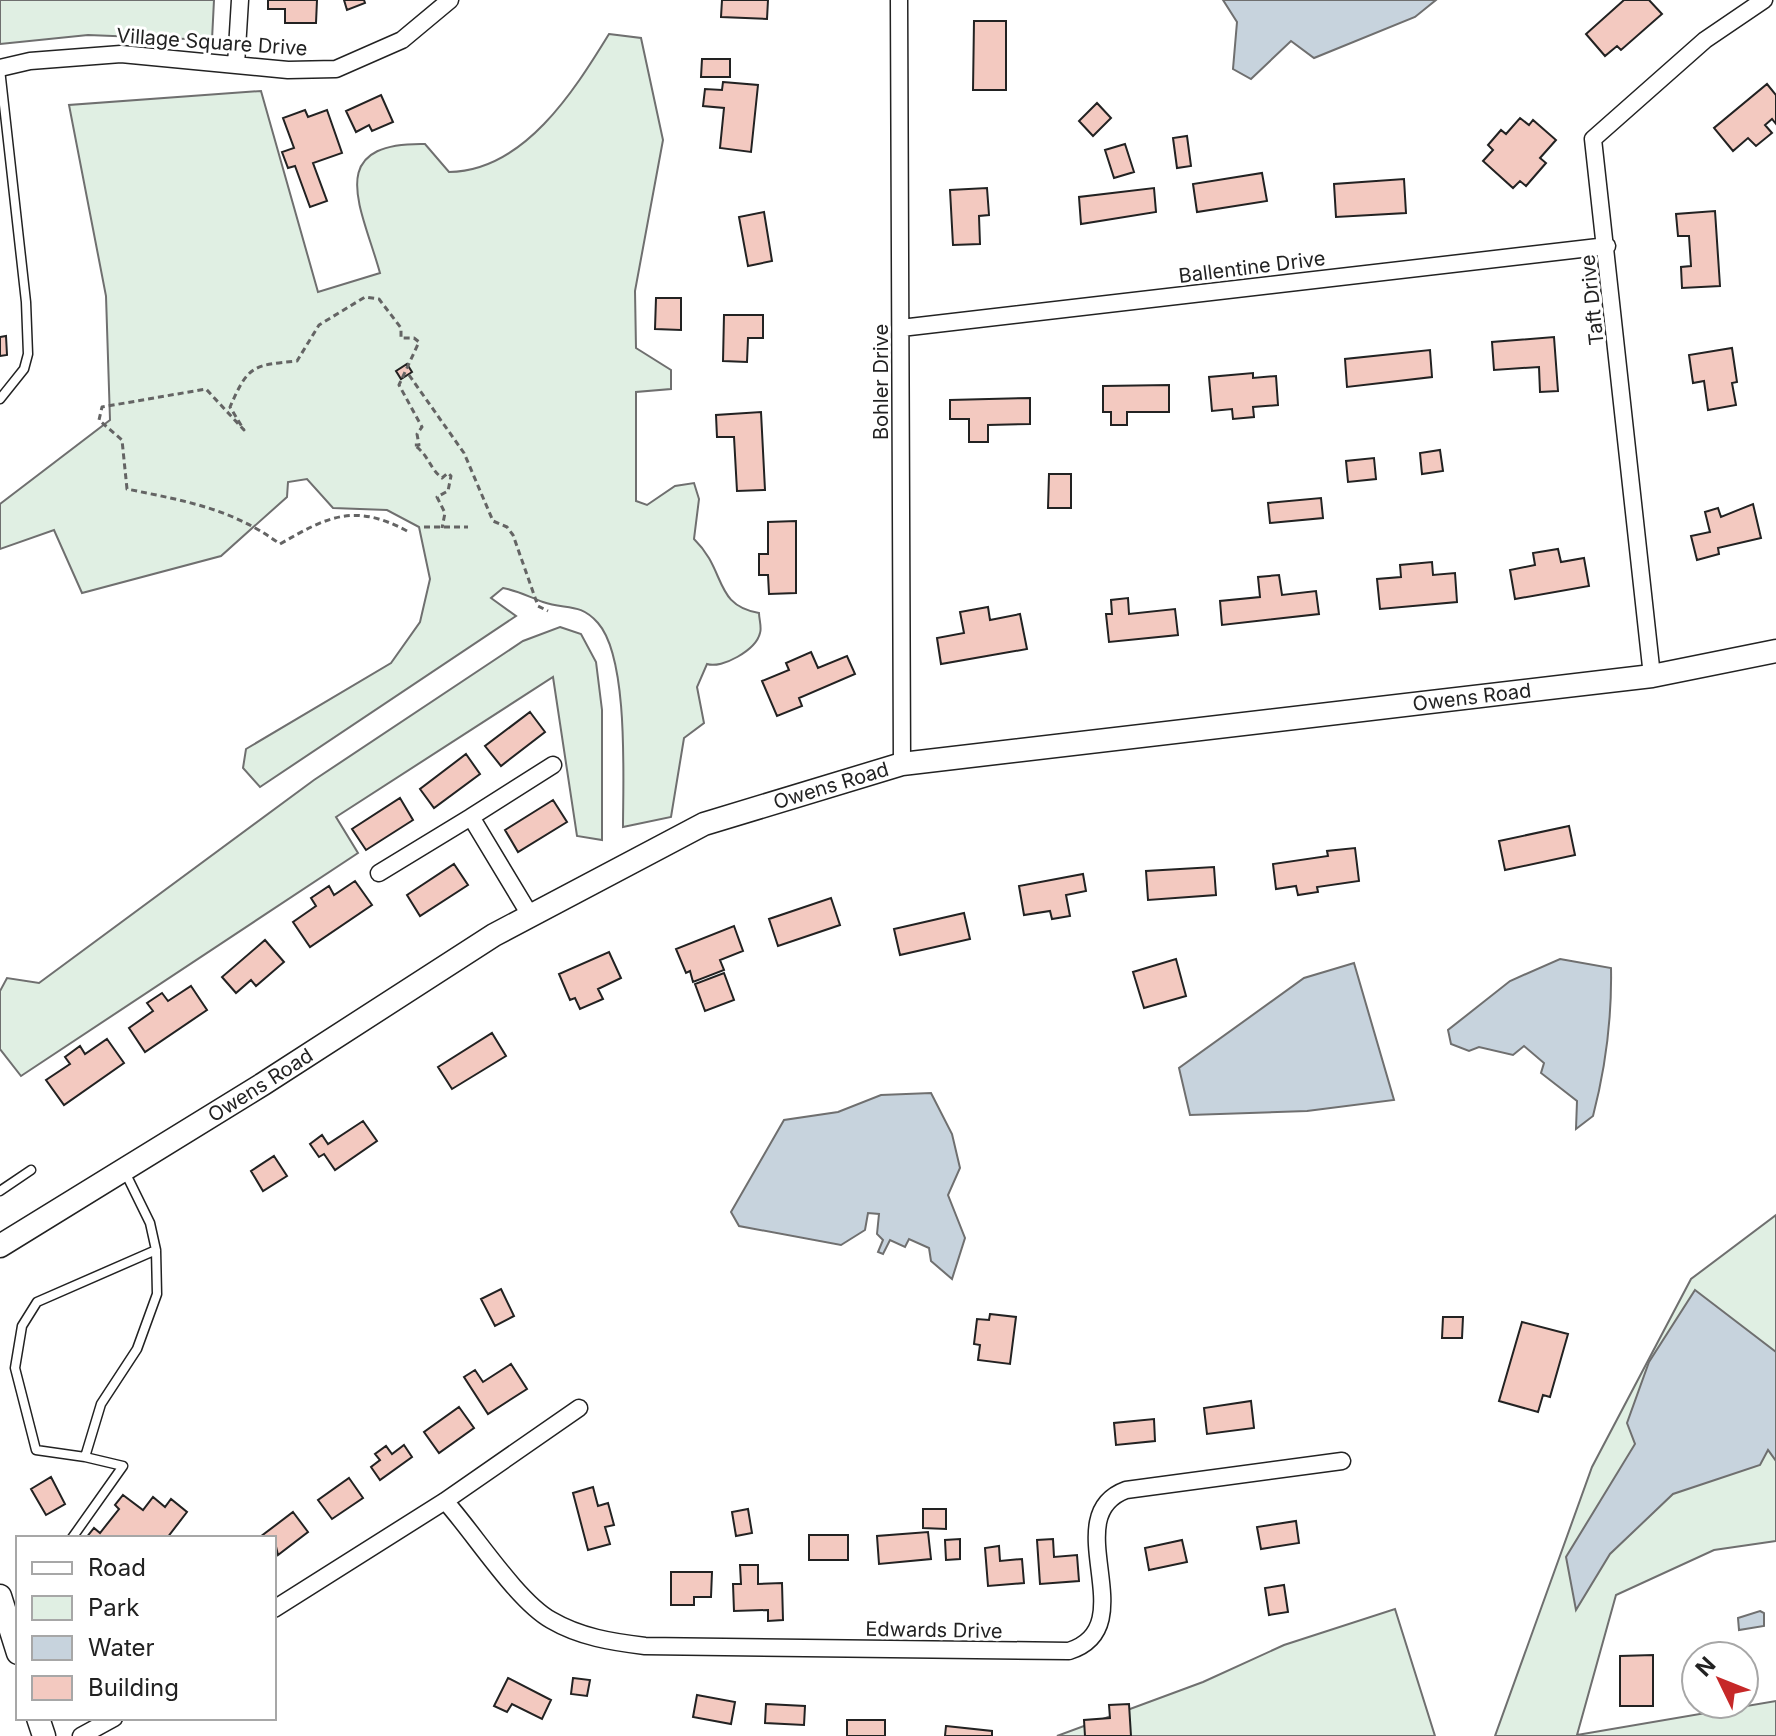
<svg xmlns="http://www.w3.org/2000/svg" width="1776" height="1736" font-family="Inter,sans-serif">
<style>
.green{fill:#e0efe3;stroke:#6f6f6f;stroke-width:2}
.water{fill:#c7d3dd;stroke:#6f6f6f;stroke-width:2}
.building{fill:#f3c9c0;stroke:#222;stroke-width:2}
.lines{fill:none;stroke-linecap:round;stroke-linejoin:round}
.lane-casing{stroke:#222;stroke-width:11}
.street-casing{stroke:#222;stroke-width:19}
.secondary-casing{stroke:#222;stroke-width:25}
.path{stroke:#646464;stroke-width:3;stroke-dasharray:6 4;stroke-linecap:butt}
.lane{stroke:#fff;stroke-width:8}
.street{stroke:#fff;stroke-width:16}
.secondary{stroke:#fff;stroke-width:22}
.labels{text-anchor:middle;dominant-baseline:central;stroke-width:6;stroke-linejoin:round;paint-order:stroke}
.street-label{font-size:20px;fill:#222;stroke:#fff}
</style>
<rect width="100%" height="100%" fill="#fff"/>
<path class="green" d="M 0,0 L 214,0 L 212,40 L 88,35 L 0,44 Z
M 609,34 L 641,38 L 663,140 L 635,291 L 636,348 L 671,370 L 671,389 L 636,392 L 636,501 L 647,505 L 675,486 L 694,483 L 699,499 L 694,539 C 727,571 713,605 759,613 C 759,619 762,628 760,633 C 756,650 722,669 707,664 L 697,687 L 704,723 L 684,738 L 671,817 L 623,827 C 623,781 629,658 598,623 C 580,602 565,610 543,602 C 529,597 519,591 503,588 L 491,598 L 516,616 L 260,787 L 243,768 L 246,749 L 391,663 L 420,622 L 430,579 L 419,527 L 387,510 L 333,508 L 307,479 L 288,482 L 287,497 L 221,556 L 82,593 L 54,530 L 0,549 L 0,504 L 110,420 L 106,296 L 69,105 L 261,91 L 318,292 L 380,273 C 362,208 322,142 425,144 L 449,172 C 524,171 574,91 609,34 Z
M 560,627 L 581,634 L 596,662 L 602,710 L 602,840 L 577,836 L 553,677 L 336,817 L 358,853 L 21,1076 L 0,1049 L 0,991 L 7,978 L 39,983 L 314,780 L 523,641 Z
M 1776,1215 L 1776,1541 L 1714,1550 L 1616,1595 L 1577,1735 L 1776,1701 L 1776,1736 L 1495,1736 L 1592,1467 L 1691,1279 Z
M 1395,1609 L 1435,1736 L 1057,1736 L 1203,1682 L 1284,1645 Z"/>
<path class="water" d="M 1223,0 L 1436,0 L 1415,17 L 1314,58 L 1291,41 L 1251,79 L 1233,69 L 1237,22 Z
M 1560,959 L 1611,968 C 1612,1020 1606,1066 1593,1116 L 1576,1129 L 1577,1101 L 1541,1073 L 1544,1063 L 1524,1046 L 1513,1055 L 1479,1047 L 1469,1051 L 1451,1044 L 1448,1030 L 1510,981 Z
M 1354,963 L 1394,1100 L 1307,1111 L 1190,1115 L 1179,1068 L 1304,978 Z
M 931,1093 L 952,1134 L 960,1168 L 948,1195 L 965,1238 L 952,1279 L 931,1261 L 929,1248 L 909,1239 L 905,1247 L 890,1240 L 883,1254 L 878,1252 L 883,1240 L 877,1234 L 879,1214 L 868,1213 L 865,1230 L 841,1245 L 739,1226 L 731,1212 L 784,1120 L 838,1112 L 881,1095 Z
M 1695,1290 L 1776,1352 L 1776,1461 L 1768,1450 L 1760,1465 L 1673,1494 L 1610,1554 L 1576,1610 L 1566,1557 L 1635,1444 L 1627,1423 L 1649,1362 Z
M 1760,1611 L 1764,1613 L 1764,1626 L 1739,1630 L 1738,1618 Z"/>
<path class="building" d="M 268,0 L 317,0 L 316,23 L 285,23 L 285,9 L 268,9 Z
M 344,0 L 364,0 L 365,3 L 347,10 Z
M 722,0 L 768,0 L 767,19 L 721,17 Z
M 1624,0 L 1649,0 L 1662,14 L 1621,50 L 1617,46 L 1605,56 L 1586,34 Z
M 974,21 L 1006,21 L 1006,90 L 973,90 Z
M 702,59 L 730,59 L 730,77 L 701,77 Z
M 723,82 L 758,85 L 751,152 L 720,148 L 724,108 L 703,106 L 705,89 L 722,90 Z
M 1767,84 L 1776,95 L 1776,124 L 1772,119 L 1765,125 L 1772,133 L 1756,146 L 1748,138 L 1733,151 L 1714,128 Z
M 381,95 L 393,122 L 372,131 L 369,125 L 356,132 L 346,111 Z
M 1097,103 L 1111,118 L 1093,136 L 1079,121 Z
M 305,110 L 308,117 L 327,110 L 342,153 L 313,163 L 327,201 L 310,207 L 295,166 L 288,168 L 282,152 L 294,148 L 283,118 Z
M 1520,118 L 1529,125 L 1533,120 L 1556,140 L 1540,158 L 1546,163 L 1526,186 L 1520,181 L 1513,188 L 1483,161 L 1493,150 L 1488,145 L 1501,130 L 1506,134 Z
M 1187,136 L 1191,166 L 1177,168 L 1173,138 Z
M 1125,144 L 1134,172 L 1114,178 L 1105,150 Z
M 1262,173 L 1267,201 L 1197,212 L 1193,184 Z
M 1404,179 L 1406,213 L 1336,217 L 1334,184 Z
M 987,188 L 989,215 L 979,216 L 980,244 L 953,245 L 950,190 Z
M 1154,188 L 1156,212 L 1081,224 L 1079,197 Z
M 1715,211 L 1720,286 L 1682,288 L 1681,267 L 1691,266 L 1689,236 L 1678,236 L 1676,214 Z
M 764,212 L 772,261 L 748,266 L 739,217 Z
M 656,298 L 681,298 L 681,330 L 655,329 Z
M 724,315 L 763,315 L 763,338 L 748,338 L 747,362 L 723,361 Z
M 6,336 L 7,355 L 0,356 L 0,337 Z
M 1554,337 L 1558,391 L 1540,392 L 1539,367 L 1494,370 L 1492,342 Z
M 1732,348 L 1737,382 L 1732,383 L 1736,405 L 1708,410 L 1704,381 L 1693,383 L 1689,355 Z
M 1430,350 L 1432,377 L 1347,387 L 1345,359 Z
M 407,364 L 412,372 L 401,379 L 396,371 Z
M 1253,373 L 1253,378 L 1276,376 L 1278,405 L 1253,407 L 1254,417 L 1233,419 L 1232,409 L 1212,411 L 1209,377 Z
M 1169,385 L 1169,412 L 1127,412 L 1127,425 L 1111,425 L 1111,412 L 1103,412 L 1103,386 Z
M 1030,398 L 1030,424 L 988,425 L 988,442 L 969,442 L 969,419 L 950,419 L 950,400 Z
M 761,412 L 765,490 L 737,491 L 734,437 L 717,437 L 716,415 Z
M 1440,450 L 1443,471 L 1422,474 L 1420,453 Z
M 1374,458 L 1376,479 L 1348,482 L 1346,461 Z
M 1049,474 L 1071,474 L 1071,508 L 1048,508 Z
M 1321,498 L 1323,518 L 1270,523 L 1268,503 Z
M 1753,504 L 1761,538 L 1718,548 L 1719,554 L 1697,560 L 1691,536 L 1710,532 L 1705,512 L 1718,508 L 1721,517 Z
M 796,521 L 796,593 L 769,594 L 768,575 L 759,575 L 759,554 L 768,554 L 768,522 Z
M 1558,549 L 1561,562 L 1584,558 L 1589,586 L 1515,599 L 1510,570 L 1535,565 L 1533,553 Z
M 1432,562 L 1433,575 L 1455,573 L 1457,602 L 1380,609 L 1377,579 L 1401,577 L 1400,565 Z
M 1279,575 L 1282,595 L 1316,591 L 1319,614 L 1222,625 L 1220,601 L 1260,597 L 1258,577 Z
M 1128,598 L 1129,614 L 1175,609 L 1178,635 L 1109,642 L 1106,614 L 1112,614 L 1111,600 Z
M 988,607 L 990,620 L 1020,614 L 1027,649 L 941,664 L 937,638 L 964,633 L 960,612 Z
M 811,652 L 818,668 L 847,656 L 855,674 L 799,698 L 802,706 L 777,716 L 762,681 L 789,670 L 786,663 Z
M 530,712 L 545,732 L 501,766 L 485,746 Z
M 466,754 L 480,774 L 434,808 L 420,789 Z
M 400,798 L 413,820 L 366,850 L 352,829 Z
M 553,800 L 567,822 L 518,852 L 505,830 Z
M 1569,826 L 1575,855 L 1505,870 L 1499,841 Z
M 1355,848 L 1359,881 L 1317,887 L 1318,892 L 1298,895 L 1296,886 L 1276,889 L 1273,864 L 1328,856 L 1327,851 Z
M 454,864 L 468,885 L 420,916 L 407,895 Z
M 1214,867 L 1216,895 L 1148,900 L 1146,871 Z
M 1083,874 L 1086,891 L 1066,895 L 1070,916 L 1052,919 L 1050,911 L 1024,915 L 1019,886 Z
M 355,881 L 372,905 L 310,947 L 293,922 L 316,906 L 311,898 L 329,886 L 334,895 Z
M 831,898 L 840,925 L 778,946 L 769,919 Z
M 964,913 L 970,939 L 900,955 L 894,929 Z
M 734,926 L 743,951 L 720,960 L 724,970 L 693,982 L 690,971 L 686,973 L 676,949 Z
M 265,940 L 284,962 L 256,986 L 251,980 L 236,993 L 222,977 Z
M 609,952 L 621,978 L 598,989 L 603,999 L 580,1009 L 575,998 L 570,1000 L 559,974 Z
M 1176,959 L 1186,996 L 1144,1008 L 1133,972 Z
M 724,973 L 734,1000 L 705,1011 L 695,984 Z
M 191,986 L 207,1010 L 145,1052 L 129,1028 L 153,1011 L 147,1003 L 162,993 L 168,1001 Z
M 492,1033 L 506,1056 L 452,1089 L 438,1067 Z
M 107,1039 L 124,1063 L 64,1105 L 46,1080 L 70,1064 L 65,1057 L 80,1046 L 85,1054 Z
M 363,1121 L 377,1141 L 335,1170 L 324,1154 L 319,1157 L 310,1144 L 322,1135 L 328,1144 Z
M 274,1156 L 287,1176 L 263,1191 L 251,1171 Z
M 501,1289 L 514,1316 L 495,1326 L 481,1299 Z
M 990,1314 L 1016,1317 L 1010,1364 L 978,1360 L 980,1345 L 974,1344 L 977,1319 L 989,1320 Z
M 1443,1317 L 1463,1317 L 1462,1338 L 1442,1338 Z
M 1522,1322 L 1568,1334 L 1550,1397 L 1543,1395 L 1538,1412 L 1499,1401 Z
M 511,1364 L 527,1389 L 488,1414 L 464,1377 L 475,1370 L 483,1382 Z
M 1251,1401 L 1254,1428 L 1207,1434 L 1204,1408 Z
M 459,1407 L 474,1428 L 439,1453 L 424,1432 Z
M 1154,1419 L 1155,1441 L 1116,1445 L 1114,1423 Z
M 404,1445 L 412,1457 L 380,1480 L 371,1467 L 380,1460 L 375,1454 L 386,1446 L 392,1454 Z
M 51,1477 L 65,1504 L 46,1515 L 31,1489 Z
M 349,1478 L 363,1498 L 332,1519 L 318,1500 Z
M 593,1487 L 598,1506 L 608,1503 L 614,1525 L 605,1527 L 610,1544 L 588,1550 L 573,1493 Z
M 123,1495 L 143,1510 L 153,1497 L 165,1507 L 171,1499 L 187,1512 L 167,1538 L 86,1538 L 94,1528 L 100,1533 L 119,1509 L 115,1505 Z
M 748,1509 L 752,1533 L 736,1536 L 732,1512 Z
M 923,1509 L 946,1509 L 946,1529 L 923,1528 Z
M 293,1512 L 308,1532 L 278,1555 L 274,1538 L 260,1537 Z
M 1296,1521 L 1299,1543 L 1261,1549 L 1257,1527 Z
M 928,1532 L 931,1559 L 879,1564 L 877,1536 Z
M 809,1535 L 848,1535 L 848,1560 L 809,1560 Z
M 960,1539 L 960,1559 L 946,1560 L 945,1540 Z
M 1053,1539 L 1054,1557 L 1077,1555 L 1079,1581 L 1040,1584 L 1037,1540 Z
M 1182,1540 L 1187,1562 L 1149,1570 L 1145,1548 Z
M 999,1546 L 1000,1561 L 1022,1559 L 1024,1583 L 988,1586 L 985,1548 Z
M 740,1565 L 758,1565 L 758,1584 L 782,1583 L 783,1620 L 768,1621 L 768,1610 L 734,1611 L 733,1584 L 741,1584 Z
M 671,1572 L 712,1572 L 711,1597 L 694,1597 L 694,1605 L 671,1605 Z
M 1284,1585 L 1288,1612 L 1269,1615 L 1265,1588 Z
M 1653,1655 L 1653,1706 L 1620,1706 L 1620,1656 Z
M 508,1678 L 551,1700 L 542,1719 L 512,1704 L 507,1712 L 494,1706 Z
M 573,1678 L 590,1680 L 587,1696 L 571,1694 Z
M 697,1695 L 735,1702 L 731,1724 L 693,1717 Z
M 766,1704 L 805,1706 L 804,1725 L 765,1723 Z
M 1129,1704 L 1131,1736 L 1085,1736 L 1084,1720 L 1110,1718 L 1109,1705 Z
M 847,1720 L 885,1720 L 885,1736 L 847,1736 Z
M 946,1726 L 992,1731 L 992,1736 L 945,1736 Z"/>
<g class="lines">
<g class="lane-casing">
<path id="lane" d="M 0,69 L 26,302 L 28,354 L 24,369 L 0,399
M 0,1191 L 31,1170
M 85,1457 L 36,1450 L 15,1368 L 22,1326 L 37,1302 L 156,1250
M 72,1538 L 123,1466 L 85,1457 L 101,1404 L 137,1349 L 157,1294 L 156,1250 L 150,1223 L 124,1170"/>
</g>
<g class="street-casing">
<path id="street" d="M 899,0 L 902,764
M 236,65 L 240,0
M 0,68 L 30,61 L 121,54 L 288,70 L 336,69 L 402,40 L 450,0
M 901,328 L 1607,246
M 1652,676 L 1593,139 L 1705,40 L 1764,0
M 379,873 L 471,817
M 530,915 L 471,817 L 553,765
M 445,1501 C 474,1533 516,1600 551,1620 C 580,1637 612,1642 645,1646 L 1069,1651 C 1146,1627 1055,1516 1126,1490 L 1342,1461
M 274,1609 L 445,1501 L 579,1408
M 81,1736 L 114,1718"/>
</g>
<g class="secondary-casing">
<g id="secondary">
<path id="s1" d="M 0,1246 L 263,1084 L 494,935 L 704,824 L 902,764 L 1652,676 L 1776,651"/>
<path d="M 0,1596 L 18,1653"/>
<path d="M 38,1718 L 44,1736"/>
</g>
</g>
<path class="path" d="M 409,375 L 464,453 L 493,521 L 507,527 L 513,535 L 538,606 L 548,611
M 424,527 L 468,527
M 407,531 C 355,503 328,516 280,544 C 231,508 185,501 127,489 L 122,440 L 99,420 L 102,407 L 206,389 L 244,430 L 230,407 C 248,366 252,365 297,361 L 319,325 L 365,297 L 379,299 L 401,328 L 401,338 L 414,338 L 419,342 L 399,385 L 422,427 L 417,434 L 419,445 L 414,445 C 429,455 429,468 442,478 L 448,473 L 451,476 L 448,491 L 437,497 L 445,513 L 442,528"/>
<use href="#lane" class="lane"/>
<use href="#street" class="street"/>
<use href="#secondary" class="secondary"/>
</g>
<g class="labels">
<g class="street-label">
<text transform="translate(212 42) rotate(4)">Village Square Drive</text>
<text transform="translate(1252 267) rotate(-7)">Ballentine Drive</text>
<text transform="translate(1592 300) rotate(-96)">Taft Drive</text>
<text transform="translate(881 382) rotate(-90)">Bohler Drive</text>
<text stroke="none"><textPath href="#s1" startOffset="1602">Owens Road</textPath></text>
<text stroke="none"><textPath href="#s1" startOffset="954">Owens Road</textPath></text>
<text stroke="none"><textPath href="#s1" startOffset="306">Owens Road</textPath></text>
<text transform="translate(934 1630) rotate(1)">Edwards Drive</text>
</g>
</g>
<rect x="16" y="1536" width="260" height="184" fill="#ffffff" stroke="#a7a7a7" stroke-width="2"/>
<rect x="32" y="1562" width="40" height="12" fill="#ffffff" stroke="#a7a7a7" stroke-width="2"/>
<text x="88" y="1576" font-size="24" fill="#222222">Road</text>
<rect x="32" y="1596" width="40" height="24" fill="#e0efe3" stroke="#a7a7a7" stroke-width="2"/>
<text x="88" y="1616" font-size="24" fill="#222222">Park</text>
<rect x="32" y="1636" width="40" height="24" fill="#c7d3dd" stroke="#a7a7a7" stroke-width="2"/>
<text x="88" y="1656" font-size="24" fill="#222222">Water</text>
<rect x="32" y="1676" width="40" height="24" fill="#f3c9c0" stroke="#a7a7a7" stroke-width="2"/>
<text x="88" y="1696" font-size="24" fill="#222222">Building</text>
<g transform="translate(1720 1680) rotate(313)"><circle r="38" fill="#ffffff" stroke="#a7a7a7" stroke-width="2"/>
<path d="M0-6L14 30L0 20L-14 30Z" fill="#c62828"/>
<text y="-12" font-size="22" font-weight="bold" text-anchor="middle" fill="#222222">N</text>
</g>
</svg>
